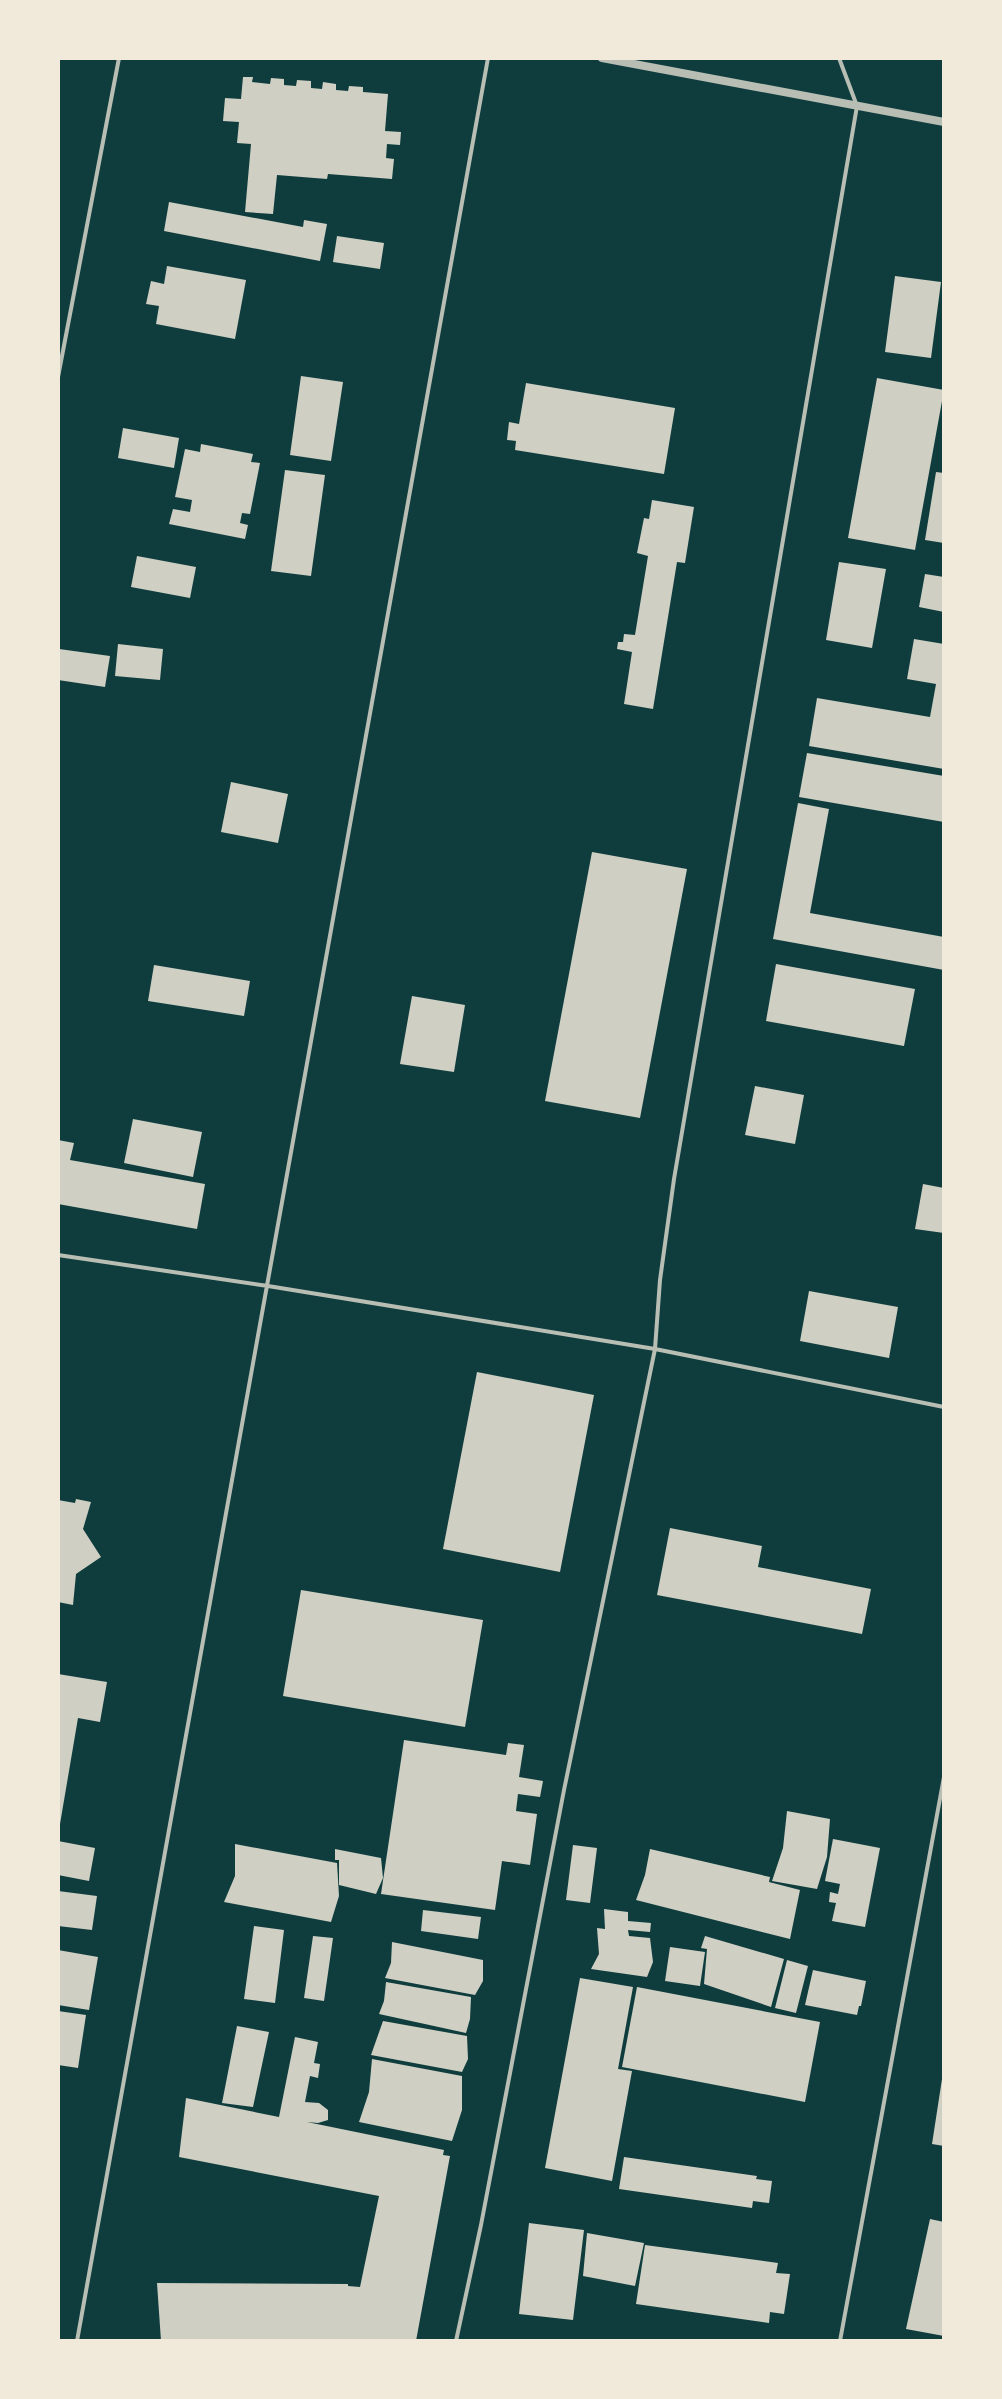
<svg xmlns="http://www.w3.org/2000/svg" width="1002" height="2399" font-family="'Alegreya Sans',sans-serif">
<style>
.building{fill:#cfcfc3}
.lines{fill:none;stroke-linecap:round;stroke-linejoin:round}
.service{stroke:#b8beb3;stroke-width:4}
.minor{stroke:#b8beb3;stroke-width:8}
</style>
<rect width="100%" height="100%" fill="#0f3d3e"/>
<path class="building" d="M 243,77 L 253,77 L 252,82 L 270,84 L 271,78 L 284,79 L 284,85 L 296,86 L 297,80 L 311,81 L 311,88 L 322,89 L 323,82 L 336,84 L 336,90 L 348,91 L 349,86 L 363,87 L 363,92 L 388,94 L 385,131 L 401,132 L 400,145 L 387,144 L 386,158 L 394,159 L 392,179 L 328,174 L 327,179 L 277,175 L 273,214 L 245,212 L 251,144 L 237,143 L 239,122 L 223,121 L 225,98 L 241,99 Z
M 169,202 L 303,227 L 304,220 L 327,224 L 320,261 L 164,231 Z
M 337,236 L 384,243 L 380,269 L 333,262 Z
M 167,266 L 246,280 L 235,339 L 156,324 L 159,306 L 146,304 L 151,281 L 164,284 Z
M 895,276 L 941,282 L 931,358 L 885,352 Z
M 301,376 L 343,382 L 331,461 L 290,455 Z
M 877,378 L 944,390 L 915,550 L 848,538 Z
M 526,383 L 675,408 L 664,474 L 515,450 L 516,441 L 507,440 L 509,422 L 519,424 Z
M 123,428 L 179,438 L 174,468 L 118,458 Z
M 201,444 L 253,454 L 251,462 L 260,463 L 250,514 L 242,513 L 240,523 L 248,525 L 245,539 L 169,524 L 173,509 L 190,512 L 192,500 L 175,497 L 185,449 L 200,452 Z
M 285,470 L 325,475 L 311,576 L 271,571 Z
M 936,472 L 944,473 L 944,543 L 925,540 Z
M 652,500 L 694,507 L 685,563 L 677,562 L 653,709 L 624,704 L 632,652 L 617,649 L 618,642 L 623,642 L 624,634 L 635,635 L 648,556 L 637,553 L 644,518 L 649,519 Z
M 137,556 L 196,567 L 190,598 L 131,587 Z
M 839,562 L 886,569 L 872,648 L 826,640 Z
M 925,574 L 944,577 L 944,612 L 919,607 Z
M 914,639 L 944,644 L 944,769 L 809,746 L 817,698 L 930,717 L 936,684 L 907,679 Z
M 118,644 L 163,649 L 160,680 L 115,676 Z
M 59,649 L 110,656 L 105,687 L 58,680 Z
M 807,753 L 944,776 L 944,822 L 799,797 Z
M 231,782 L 288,794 L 278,843 L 221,832 Z
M 798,803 L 829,809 L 810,913 L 944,937 L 944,970 L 773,939 Z
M 592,852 L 687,869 L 640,1118 L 545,1101 Z
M 776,964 L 915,989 L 904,1046 L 766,1021 Z
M 154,965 L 250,981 L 244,1016 L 148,1001 Z
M 412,996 L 465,1005 L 454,1072 L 400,1064 Z
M 755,1086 L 804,1095 L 795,1144 L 745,1135 Z
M 133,1119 L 202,1132 L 193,1177 L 124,1163 Z
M 58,1140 L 74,1143 L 70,1160 L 205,1184 L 197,1229 L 58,1204 Z
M 923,1184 L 944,1188 L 944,1233 L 915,1229 Z
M 809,1291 L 898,1307 L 889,1358 L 800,1341 Z
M 477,1372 L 594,1395 L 560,1572 L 443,1549 Z
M 76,1499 L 91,1502 L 83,1529 L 101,1557 L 76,1574 L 73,1605 L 58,1602 L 58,1500 L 75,1503 Z
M 670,1528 L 762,1546 L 758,1567 L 871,1589 L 862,1634 L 657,1595 Z
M 301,1590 L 483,1620 L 465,1727 L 283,1696 Z
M 58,1674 L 107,1682 L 100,1722 L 78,1718 L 60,1824 Z
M 404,1740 L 506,1755 L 508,1743 L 524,1745 L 519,1777 L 543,1781 L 540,1797 L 518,1794 L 516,1811 L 537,1814 L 530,1865 L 502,1861 L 495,1910 L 381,1894 Z
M 787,1811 L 830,1819 L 827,1857 L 817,1889 L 772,1881 L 783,1848 Z
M 833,1839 L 880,1848 L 865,1927 L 832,1921 L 836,1903 L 829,1902 L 830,1892 L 838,1894 L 840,1884 L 825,1881 Z
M 58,1841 L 95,1848 L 89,1881 L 58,1875 Z
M 235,1844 L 337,1863 L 339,1896 L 331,1922 L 224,1902 L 235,1876 Z
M 573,1845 L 597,1848 L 590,1903 L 566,1900 Z
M 335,1849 L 381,1858 L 383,1878 L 376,1894 L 339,1885 L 339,1860 L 335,1860 Z
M 650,1849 L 770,1877 L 769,1882 L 800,1890 L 790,1939 L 636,1900 L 645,1875 Z
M 58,1891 L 97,1896 L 92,1930 L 58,1926 Z
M 604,1909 L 628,1912 L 628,1921 L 651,1923 L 650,1932 L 628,1930 L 629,1936 L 650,1938 L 653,1962 L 647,1977 L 591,1969 L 599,1954 L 597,1928 L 605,1929 Z
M 423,1910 L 481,1917 L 478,1939 L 421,1931 Z
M 254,1926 L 284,1930 L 275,2003 L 244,1999 Z
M 313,1936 L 333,1938 L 324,2001 L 304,1998 Z
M 705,1936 L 784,1959 L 771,2007 L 704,1984 L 707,1949 L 701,1948 Z
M 392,1942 L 483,1960 L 483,1981 L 475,1995 L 385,1978 L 391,1963 Z
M 670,1947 L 705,1952 L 700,1986 L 665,1981 Z
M 58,1950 L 98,1957 L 89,2010 L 58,2005 Z
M 787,1960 L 808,1966 L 796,2013 L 775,2008 Z
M 813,1970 L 866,1981 L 861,2006 L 859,2006 L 857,2015 L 805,2005 Z
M 580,1978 L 633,1987 L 618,2069 L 632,2071 L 612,2181 L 545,2168 Z
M 386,1982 L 471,1997 L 470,2019 L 466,2033 L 379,2014 L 384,2001 Z
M 637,1987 L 820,2022 L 805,2102 L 622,2067 Z
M 58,2011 L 86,2015 L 78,2068 L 58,2065 Z
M 383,2021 L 467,2036 L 468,2059 L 462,2072 L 371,2055 Z
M 237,2026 L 269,2032 L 253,2107 L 222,2103 Z
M 295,2037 L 318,2042 L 314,2063 L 320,2064 L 318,2078 L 310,2076 L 305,2102 L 319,2103 L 328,2110 L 328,2120 L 318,2123 L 307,2122 L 444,2150 L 443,2155 L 450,2156 L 416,2341 L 161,2341 L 157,2283 L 348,2284 L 348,2286 L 360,2287 L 379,2196 L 179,2157 L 186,2098 L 279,2117 Z
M 372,2059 L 462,2076 L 462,2110 L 452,2141 L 359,2122 L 369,2092 Z
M 942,2079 L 944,2079 L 944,2146 L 932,2144 Z
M 624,2157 L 757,2176 L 756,2179 L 772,2181 L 769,2203 L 753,2201 L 752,2208 L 619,2189 Z
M 930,2219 L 944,2222 L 944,2336 L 906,2329 Z
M 529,2223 L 584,2230 L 573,2320 L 519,2314 Z
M 587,2233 L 644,2243 L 635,2286 L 583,2276 Z
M 645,2245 L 778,2263 L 776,2273 L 790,2274 L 784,2314 L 770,2312 L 769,2323 L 636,2304 Z"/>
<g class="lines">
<path class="service" d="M 58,377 L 119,58
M 58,1255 L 268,1286 L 655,1349 L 944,1407
M 77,2341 L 488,58
M 456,2341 L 481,2225 L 564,1790 L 655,1349 L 660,1280 L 674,1179 L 857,106 L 839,58
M 840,2341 L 944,1777"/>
<path class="minor" d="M 602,58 L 944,122"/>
</g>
<rect width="1002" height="2399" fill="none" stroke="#f1e9da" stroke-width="120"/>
</svg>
